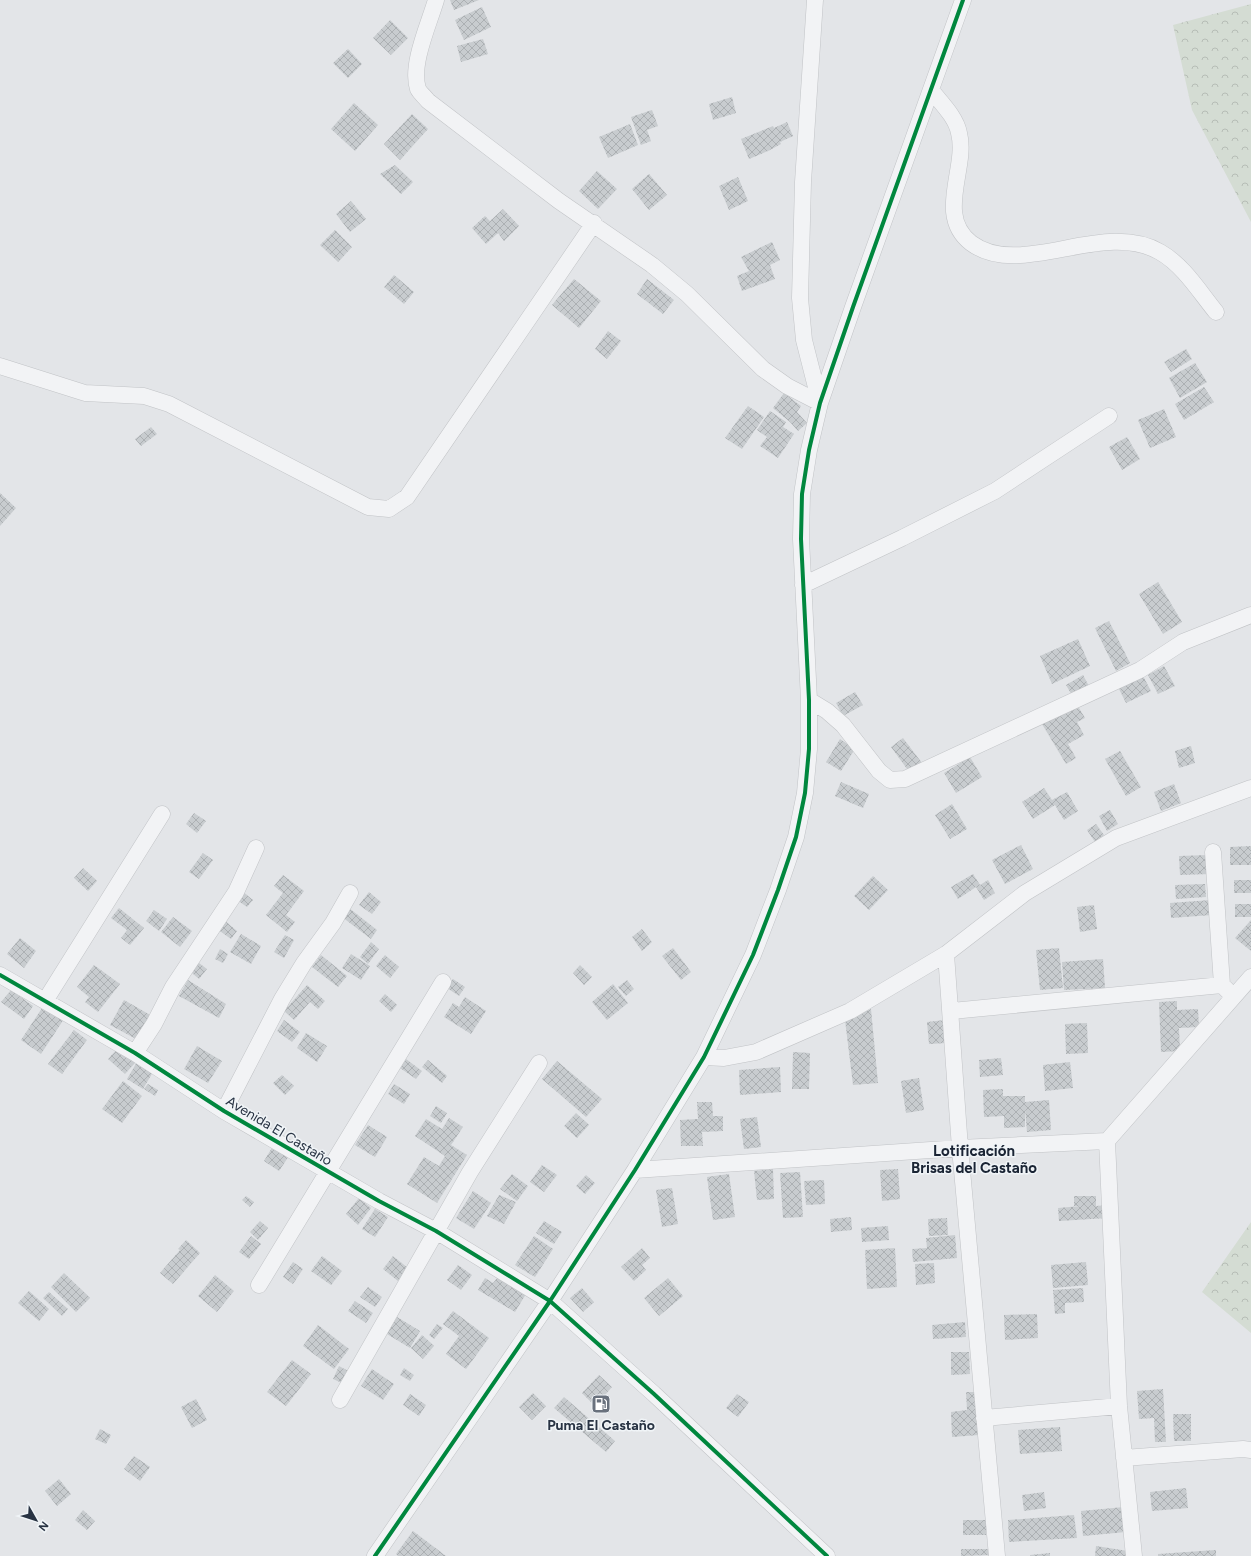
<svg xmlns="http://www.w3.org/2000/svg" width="1251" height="1556" font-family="Figtree,sans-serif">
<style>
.forest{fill:url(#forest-crowns)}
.building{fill:url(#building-cross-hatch)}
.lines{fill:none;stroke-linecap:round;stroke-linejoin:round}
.minor-casing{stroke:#c1c3c6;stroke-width:17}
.minor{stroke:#f2f3f5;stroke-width:16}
.cycleway-casing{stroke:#f0f4f7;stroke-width:6}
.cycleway{stroke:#00873e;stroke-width:4}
.labels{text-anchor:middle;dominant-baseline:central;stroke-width:3;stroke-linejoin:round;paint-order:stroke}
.street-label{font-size:14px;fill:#283343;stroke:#f0f4f7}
.poi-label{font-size:14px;font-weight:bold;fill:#283343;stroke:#f0f4f7}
.neighbourhood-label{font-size:15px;font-weight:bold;fill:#1a2434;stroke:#f0f4f7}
</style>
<defs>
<pattern id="forest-crowns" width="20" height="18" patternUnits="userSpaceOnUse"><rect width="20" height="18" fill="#d4dcd3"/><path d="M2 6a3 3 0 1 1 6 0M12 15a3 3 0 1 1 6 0" fill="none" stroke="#b6bdb6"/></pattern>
<pattern id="building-cross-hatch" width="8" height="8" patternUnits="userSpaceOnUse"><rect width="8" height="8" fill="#c8cccf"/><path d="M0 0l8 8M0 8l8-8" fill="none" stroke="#acb0b3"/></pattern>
</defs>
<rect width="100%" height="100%" fill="#e3e5e8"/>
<path class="forest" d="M 1251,4 L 1251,222 L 1192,110 L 1173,25 Z
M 1251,1222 L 1251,1333 L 1202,1292 Z"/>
<path class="building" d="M 450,0 L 479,0 L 454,10 Z
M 482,7 L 491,27 L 464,40 L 455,20 Z
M 390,20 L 408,38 L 391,55 L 373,38 Z
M 483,39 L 488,54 L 461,62 L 457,46 Z
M 348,49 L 362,64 L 348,78 L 333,63 Z
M 732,97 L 736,113 L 713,120 L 709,104 Z
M 354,103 L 378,125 L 355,151 L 331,129 Z
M 652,110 L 658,126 L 647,130 L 651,141 L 641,145 L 631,117 Z
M 412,114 L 428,129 L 400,160 L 384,144 Z
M 787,122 L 793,136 L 780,142 L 781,144 L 768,151 L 749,159 L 741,139 L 773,126 L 774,128 Z
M 630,124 L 638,145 L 608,158 L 599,137 Z
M 395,165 L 413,182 L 401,194 L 380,174 Z
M 597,171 L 617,189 L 598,209 L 579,191 Z
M 649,174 L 667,195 L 649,210 L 632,189 Z
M 738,177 L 748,201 L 729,210 L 719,186 Z
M 351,201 L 366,219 L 350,232 L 336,214 Z
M 503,209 L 519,226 L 504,241 L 498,233 L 486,244 L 472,228 L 485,216 L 490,221 Z
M 335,230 L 352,247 L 338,262 L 320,245 Z
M 772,242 L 780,260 L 770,265 L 775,279 L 742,291 L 737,276 L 749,271 L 741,257 Z
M 394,275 L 414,292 L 404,304 L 384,287 Z
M 574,279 L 601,301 L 579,328 L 552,305 Z
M 647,279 L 674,300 L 663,314 L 637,294 Z
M 608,331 L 621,341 L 607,359 L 595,349 Z
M 1186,349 L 1192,359 L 1171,372 L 1164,362 Z
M 1195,363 L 1207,382 L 1180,398 L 1169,378 Z
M 1204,387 L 1214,402 L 1184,420 L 1175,404 Z
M 784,393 L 801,406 L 797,412 L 807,423 L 798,431 L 790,422 L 773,408 Z
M 748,406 L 764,417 L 742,449 L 725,438 Z
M 1164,409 L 1176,437 L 1150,448 L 1138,420 Z
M 770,411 L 786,422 L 783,427 L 794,434 L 778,458 L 760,446 L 767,437 L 757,430 Z
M 151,427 L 157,434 L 141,446 L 135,439 Z
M 1127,437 L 1140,459 L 1122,470 L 1109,447 Z
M 0,493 L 16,508 L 0,526 Z
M 1158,582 L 1182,622 L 1163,634 L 1139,594 Z
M 1109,621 L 1130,663 L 1116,671 L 1095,628 Z
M 1078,639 L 1090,666 L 1052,684 L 1040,656 Z
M 1164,666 L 1175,686 L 1158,694 L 1148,675 Z
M 1083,675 L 1090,688 L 1073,697 L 1066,685 Z
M 1143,676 L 1151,691 L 1126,703 L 1118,687 Z
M 855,692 L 863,705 L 843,716 L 836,703 Z
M 1076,703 L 1085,718 L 1077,722 L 1084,735 L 1068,744 L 1076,758 L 1066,764 L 1042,724 Z
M 903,738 L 922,763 L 910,773 L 891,747 Z
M 840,739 L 855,749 L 841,771 L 826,762 Z
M 1191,746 L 1195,763 L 1179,768 L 1175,751 Z
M 1120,751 L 1141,787 L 1126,796 L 1105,759 Z
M 970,757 L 982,777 L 956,793 L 944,773 Z
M 841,782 L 869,794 L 863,808 L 835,796 Z
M 1174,784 L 1181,803 L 1161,811 L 1154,792 Z
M 1044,788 L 1052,800 L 1067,792 L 1078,811 L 1064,820 L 1055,805 L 1033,819 L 1022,802 Z
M 952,804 L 967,829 L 950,839 L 935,815 Z
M 1110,810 L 1118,824 L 1107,831 L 1099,816 Z
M 194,813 L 206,821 L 197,833 L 186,824 Z
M 1096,824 L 1104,835 L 1095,842 L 1087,830 Z
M 1021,845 L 1033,869 L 1005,884 L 992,860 Z
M 1251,846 L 1251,865 L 1230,865 L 1230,847 Z
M 203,853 L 213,860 L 199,879 L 189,872 Z
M 1209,855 L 1210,874 L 1180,875 L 1179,856 Z
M 83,868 L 97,881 L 88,891 L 74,878 Z
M 973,874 L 980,885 L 988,880 L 995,893 L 984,900 L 976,887 L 958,899 L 951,887 Z
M 283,875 L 304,891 L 286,915 L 295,922 L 287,932 L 266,915 L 283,893 L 274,886 Z
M 873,876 L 888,890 L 869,910 L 854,896 Z
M 1234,880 L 1251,880 L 1251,893 L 1234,893 Z
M 1205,884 L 1206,897 L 1176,899 L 1175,885 Z
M 243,892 L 253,900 L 247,907 L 237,900 Z
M 369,892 L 381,902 L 372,914 L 359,905 Z
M 1211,900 L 1212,915 L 1171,918 L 1170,903 Z
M 1235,904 L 1251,904 L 1251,917 L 1235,917 Z
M 1094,905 L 1097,929 L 1080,932 L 1077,907 Z
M 119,908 L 144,928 L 130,945 L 121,938 L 127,930 L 111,918 Z
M 349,908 L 377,930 L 371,939 L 342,917 Z
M 154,910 L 167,919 L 159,931 L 146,921 Z
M 173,917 L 192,931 L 180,947 L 161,932 Z
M 224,920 L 237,931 L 231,939 L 217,929 Z
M 1251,920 L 1251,951 L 1235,938 Z
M 642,929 L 652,942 L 642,951 L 632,937 Z
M 241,934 L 261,946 L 251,964 L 230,952 Z
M 285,935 L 294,940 L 284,958 L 274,952 Z
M 20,938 L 36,951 L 24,968 L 7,954 Z
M 371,942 L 379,949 L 368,964 L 360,957 Z
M 673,948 L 691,972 L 681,980 L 662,956 Z
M 1059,948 L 1063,988 L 1040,990 L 1036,950 Z
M 220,949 L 228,954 L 223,963 L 215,959 Z
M 351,954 L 370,966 L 361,980 L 342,968 Z
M 321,955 L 347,976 L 338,987 L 312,967 Z
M 385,955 L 399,967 L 390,978 L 376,966 Z
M 1103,959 L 1105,988 L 1064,990 L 1062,962 Z
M 199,963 L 207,969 L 199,979 L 192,973 Z
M 94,965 L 120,984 L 98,1012 L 85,1002 L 89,997 L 77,987 Z
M 580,965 L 592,977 L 584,985 L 573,973 Z
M 453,979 L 465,987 L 459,996 L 447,988 Z
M 188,980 L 226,1004 L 219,1018 L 179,996 Z
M 627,980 L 634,989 L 626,996 L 618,987 Z
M 613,984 L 628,1003 L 607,1020 L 592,1002 Z
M 307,985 L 325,1001 L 318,1009 L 310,1002 L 294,1020 L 284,1011 Z
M 11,990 L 33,1006 L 24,1019 L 1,1002 Z
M 385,994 L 397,1005 L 391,1012 L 379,1001 Z
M 465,997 L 486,1011 L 471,1034 L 444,1017 L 453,1003 L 459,1007 Z
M 124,1000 L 152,1016 L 138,1040 L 110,1025 Z
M 1177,1001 L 1177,1010 L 1198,1009 L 1199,1027 L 1179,1028 L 1180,1051 L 1161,1052 L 1159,1002 Z
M 44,1005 L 64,1019 L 41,1054 L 21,1040 Z
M 871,1009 L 878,1083 L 853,1085 L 845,1020 Z
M 284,1020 L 300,1032 L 292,1042 L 277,1031 Z
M 945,1020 L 947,1043 L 929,1044 L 927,1022 Z
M 1087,1023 L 1088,1053 L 1066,1054 L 1065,1024 Z
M 74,1030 L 87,1040 L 62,1074 L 48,1064 Z
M 306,1033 L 327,1046 L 317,1062 L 297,1048 Z
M 197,1046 L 222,1061 L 208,1083 L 184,1069 Z
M 118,1048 L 135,1063 L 125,1074 L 108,1059 Z
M 793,1052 L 810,1053 L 809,1089 L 792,1089 Z
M 1001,1058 L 1003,1075 L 980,1077 L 979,1060 Z
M 406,1059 L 422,1071 L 416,1079 L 400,1068 Z
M 428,1060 L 447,1076 L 442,1083 L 422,1067 Z
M 557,1061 L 602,1099 L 586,1117 L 542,1079 Z
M 137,1062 L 153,1072 L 143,1089 L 127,1079 Z
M 1070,1062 L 1073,1088 L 1045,1091 L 1043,1065 Z
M 780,1067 L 781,1092 L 740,1095 L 739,1070 Z
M 282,1075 L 294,1086 L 285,1095 L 273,1083 Z
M 919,1078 L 924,1110 L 906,1113 L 901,1081 Z
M 123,1081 L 142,1096 L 122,1123 L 102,1109 Z
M 148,1084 L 158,1090 L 155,1096 L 144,1089 Z
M 394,1084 L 410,1094 L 404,1104 L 388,1094 Z
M 1003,1089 L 1003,1096 L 1025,1096 L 1025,1102 L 1049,1100 L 1051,1130 L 1027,1132 L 1025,1109 L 1025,1127 L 1004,1128 L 1004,1116 L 984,1117 L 983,1090 Z
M 697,1102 L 712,1102 L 713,1116 L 723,1116 L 723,1131 L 702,1132 L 703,1146 L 681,1146 L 680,1120 L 698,1119 Z
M 436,1106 L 447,1113 L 441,1123 L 430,1116 Z
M 576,1113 L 589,1125 L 577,1138 L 564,1126 Z
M 757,1117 L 761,1147 L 744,1149 L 740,1119 Z
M 449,1118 L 463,1127 L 451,1145 L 467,1155 L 437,1203 L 407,1184 L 424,1157 L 439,1166 L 445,1156 L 415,1136 L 426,1119 L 442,1129 Z
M 368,1125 L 387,1137 L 375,1157 L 355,1145 Z
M 273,1146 L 289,1156 L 279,1171 L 264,1161 Z
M 542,1165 L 557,1175 L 544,1192 L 530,1182 Z
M 773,1169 L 774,1199 L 757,1200 L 754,1171 Z
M 898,1169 L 900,1199 L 882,1201 L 880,1170 Z
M 800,1172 L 803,1217 L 783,1218 L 780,1173 Z
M 512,1174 L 528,1186 L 517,1201 L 500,1189 Z
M 729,1174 L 735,1217 L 713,1220 L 707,1177 Z
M 586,1175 L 595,1183 L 585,1194 L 576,1186 Z
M 824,1180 L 825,1204 L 806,1205 L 804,1181 Z
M 672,1188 L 678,1224 L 662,1227 L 656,1190 Z
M 473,1191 L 491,1203 L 474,1229 L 456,1218 Z
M 499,1195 L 516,1202 L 504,1224 L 487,1216 Z
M 246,1196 L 254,1202 L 250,1207 L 242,1200 Z
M 1074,1196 L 1096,1196 L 1096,1206 L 1108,1205 L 1108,1218 L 1059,1221 L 1058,1208 L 1081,1206 L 1074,1206 Z
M 359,1198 L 371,1208 L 358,1225 L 346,1214 Z
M 375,1209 L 388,1217 L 375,1237 L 362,1229 Z
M 851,1217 L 852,1230 L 831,1232 L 830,1219 Z
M 947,1218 L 948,1235 L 929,1236 L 928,1219 Z
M 260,1221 L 268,1228 L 258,1240 L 250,1232 Z
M 544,1221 L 562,1232 L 554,1244 L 536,1233 Z
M 888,1226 L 889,1240 L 862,1242 L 861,1228 Z
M 955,1235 L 957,1258 L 913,1262 L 912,1249 L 927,1248 L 926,1238 Z
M 251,1236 L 261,1244 L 249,1259 L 239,1252 Z
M 534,1236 L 553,1249 L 535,1277 L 515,1265 Z
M 186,1240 L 200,1253 L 173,1284 L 160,1273 L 180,1250 L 178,1249 Z
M 642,1248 L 650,1258 L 642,1265 L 646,1270 L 634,1281 L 621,1267 Z
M 895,1248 L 897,1287 L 867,1289 L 865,1250 Z
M 322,1256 L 342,1271 L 331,1285 L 311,1271 Z
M 393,1256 L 408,1268 L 398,1281 L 383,1269 Z
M 293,1262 L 303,1269 L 293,1284 L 283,1277 Z
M 1086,1262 L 1088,1285 L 1053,1288 L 1051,1265 Z
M 934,1263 L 935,1283 L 916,1285 L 915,1264 Z
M 458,1265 L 472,1275 L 461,1290 L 447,1280 Z
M 64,1273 L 90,1298 L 76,1312 L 51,1287 Z
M 215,1275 L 234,1291 L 217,1312 L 198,1296 Z
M 498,1277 L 526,1294 L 515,1312 L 478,1290 L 485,1278 L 493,1283 Z
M 668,1278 L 683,1296 L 659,1316 L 644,1298 Z
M 368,1287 L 382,1297 L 375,1307 L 360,1297 Z
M 582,1288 L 594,1302 L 583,1312 L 570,1298 Z
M 1083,1288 L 1084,1302 L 1065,1303 L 1065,1313 L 1055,1314 L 1053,1290 Z
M 29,1291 L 49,1309 L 39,1321 L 18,1303 Z
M 49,1292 L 68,1309 L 62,1316 L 43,1298 Z
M 355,1301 L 373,1313 L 366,1323 L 348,1311 Z
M 453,1311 L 489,1338 L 466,1369 L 446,1354 L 459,1336 L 443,1324 Z
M 1037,1314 L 1038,1338 L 1005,1340 L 1004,1315 Z
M 397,1317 L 420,1331 L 410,1348 L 387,1334 Z
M 965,1322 L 966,1337 L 933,1339 L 932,1325 Z
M 437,1324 L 443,1328 L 434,1339 L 429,1335 Z
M 318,1325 L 349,1349 L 334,1369 L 303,1346 Z
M 422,1335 L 434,1346 L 423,1359 L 411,1348 Z
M 951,1352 L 969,1352 L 970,1374 L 951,1375 Z
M 292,1360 L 311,1374 L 286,1406 L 267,1392 Z
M 339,1366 L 350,1372 L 344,1384 L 333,1379 Z
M 404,1368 L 414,1375 L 410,1381 L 400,1375 Z
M 372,1369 L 394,1384 L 383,1400 L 361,1386 Z
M 599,1375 L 612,1387 L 595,1406 L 582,1393 Z
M 1163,1389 L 1166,1442 L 1155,1442 L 1154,1418 L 1139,1419 L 1137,1391 Z
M 966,1392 L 977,1392 L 979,1435 L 952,1437 L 951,1412 L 967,1410 Z
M 533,1393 L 546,1406 L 532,1420 L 519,1407 Z
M 410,1394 L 426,1405 L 419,1416 L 403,1405 Z
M 737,1394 L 749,1402 L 738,1417 L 726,1408 Z
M 564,1397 L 615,1441 L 606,1452 L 554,1408 Z
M 196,1399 L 207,1420 L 192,1428 L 181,1407 Z
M 1173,1414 L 1191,1414 L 1191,1441 L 1174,1441 Z
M 1060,1427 L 1062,1451 L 1020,1454 L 1018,1430 Z
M 100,1429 L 111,1435 L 106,1444 L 95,1439 Z
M 134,1456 L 150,1467 L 140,1481 L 124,1469 Z
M 59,1479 L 71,1494 L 57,1506 L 45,1491 Z
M 1186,1488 L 1188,1508 L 1152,1511 L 1150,1492 Z
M 1044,1492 L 1046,1508 L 1024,1511 L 1022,1495 Z
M 1124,1507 L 1126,1532 L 1083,1536 L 1081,1511 Z
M 83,1510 L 95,1521 L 87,1530 L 75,1520 Z
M 1074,1515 L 1077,1538 L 1009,1542 L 1008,1520 Z
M 963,1520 L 986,1520 L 986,1535 L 963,1535 Z
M 413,1531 L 446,1556 L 398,1556 L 396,1554 Z
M 1096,1546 L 1128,1551 L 1128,1556 L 1095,1556 Z
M 961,1549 L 990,1549 L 990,1555 L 961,1556 Z
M 1216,1550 L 1216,1556 L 1158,1556 L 1158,1554 Z
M 1050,1553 L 1050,1556 L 1030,1556 L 1030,1555 Z"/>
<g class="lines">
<g class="minor-casing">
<path id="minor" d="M 436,0 C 429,24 410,65 418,89 C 420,93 425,97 428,101 L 559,201 L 652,265 L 687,294 L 763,369 L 787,386 L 820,403
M 815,0 L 803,182 L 800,298 L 804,340 L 820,403
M 931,90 C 941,103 956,117 959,133 C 968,168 935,215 971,243 C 1020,280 1103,219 1160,252 C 1183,265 1199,291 1216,312
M 0,366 L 85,393 L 144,396 L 169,404 L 368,507 L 389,509 L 407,497 L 594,223
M 803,585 L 902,538 L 995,491 L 1109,416
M 809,700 L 827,711 L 843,725 L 879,771 L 890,780 L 905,779 L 1140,670 L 1183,642 L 1251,615
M 1213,852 L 1222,985 L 1229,992
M 946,954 L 960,1148 L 997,1556
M 0,975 L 135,1053 L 224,1111 L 379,1201 L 436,1231 L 550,1301 L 654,1394 L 827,1556
M 45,1001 L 162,814
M 952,1011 L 1222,985
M 135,1053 L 154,1024 L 173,987 L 236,892 L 256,848
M 704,1057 L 724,1058 L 756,1052 L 850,1011 L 946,954 L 1025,893 L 1116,838 L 1251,788
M 224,1111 L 282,999 L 304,963 L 333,923 L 350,893
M 635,1170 L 960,1148 L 1107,1141
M 259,1285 L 443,982
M 340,1400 L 470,1172 L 539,1063
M 984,1418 L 1119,1406
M 1124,1458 L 1243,1449 L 1251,1450
M 375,1556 L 550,1301 L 635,1170 L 704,1057 L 753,955 L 778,890 L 796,837 L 805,793 L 809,749 L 809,700 L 801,539 L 802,494 L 809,450 L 820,403 L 853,307 L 963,0
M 1134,1556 L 1119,1406 L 1107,1141 L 1251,977"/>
</g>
<use href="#minor" class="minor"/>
<g class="cycleway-casing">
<path id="cycleway" d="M 0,975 L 135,1053 L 224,1111 L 379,1201 L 436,1231 L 550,1301 L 654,1394 L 827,1556
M 375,1556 L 550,1301 L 635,1170 L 704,1057 L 753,955 L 778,890 L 796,837 L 805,793 L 809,749 L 809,700 L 801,539 L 802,494 L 809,450 L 820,403 L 853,307 L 963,0"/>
</g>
<use href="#cycleway" class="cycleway"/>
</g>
<defs>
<g id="fuel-square" transform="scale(1)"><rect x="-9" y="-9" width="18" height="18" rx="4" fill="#69717d" stroke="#f0f4f7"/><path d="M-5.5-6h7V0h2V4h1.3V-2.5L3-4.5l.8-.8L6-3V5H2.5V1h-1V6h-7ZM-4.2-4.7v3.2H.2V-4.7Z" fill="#fff"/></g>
</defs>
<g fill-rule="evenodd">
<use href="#fuel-square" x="601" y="1404"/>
</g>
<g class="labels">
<g class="street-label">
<text transform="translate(279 1131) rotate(31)">Avenida El Castaño</text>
</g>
<g class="poi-label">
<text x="601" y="1425">Puma El Castaño</text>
</g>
<g class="neighbourhood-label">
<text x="974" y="1151">Lotificación<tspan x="974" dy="17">Brisas del Castaño</tspan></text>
</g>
</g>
<g transform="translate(36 1520) rotate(129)" stroke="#f0f4f7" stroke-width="3" paint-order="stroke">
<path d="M0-3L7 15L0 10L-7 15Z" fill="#283343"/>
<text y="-6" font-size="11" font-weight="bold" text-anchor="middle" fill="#283343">N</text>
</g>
</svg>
